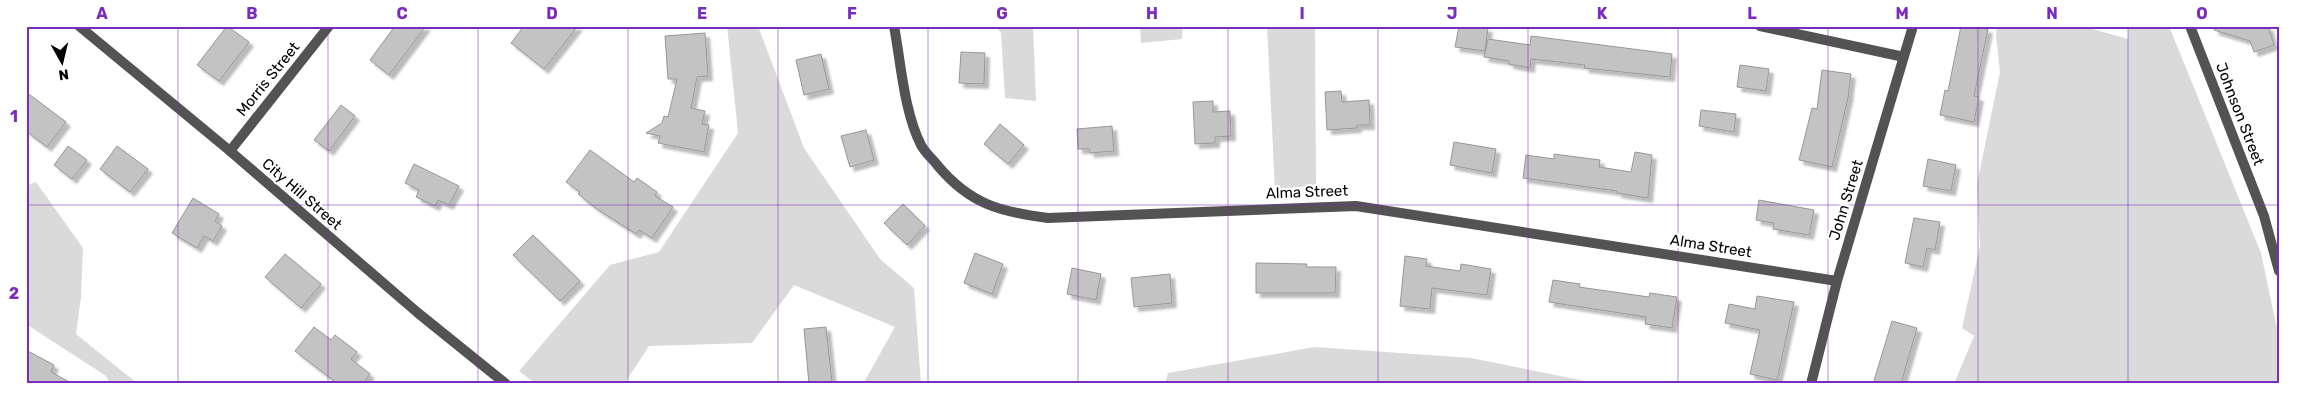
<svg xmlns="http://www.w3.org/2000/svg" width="2305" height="410" font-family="Rubik,sans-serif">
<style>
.green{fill:#dadada}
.building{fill:#c3c3c3;stroke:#979797;filter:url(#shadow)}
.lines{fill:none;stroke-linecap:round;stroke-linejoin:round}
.minor{stroke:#535353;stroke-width:10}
.tertiary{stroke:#535353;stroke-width:10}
.grid{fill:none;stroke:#7b2cbf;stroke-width:1;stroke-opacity:0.55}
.labels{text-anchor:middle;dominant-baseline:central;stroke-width:4.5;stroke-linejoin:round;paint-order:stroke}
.street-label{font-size:15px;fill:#000;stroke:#fff}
.neatline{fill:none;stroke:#7b2cbf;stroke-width:2}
.grid-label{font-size:16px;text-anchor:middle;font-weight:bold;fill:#7b2cbf}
</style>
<defs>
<filter id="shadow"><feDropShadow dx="4.5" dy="4.5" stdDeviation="1" flood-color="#0004"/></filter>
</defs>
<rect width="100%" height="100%" fill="#fff"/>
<path class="green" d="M 727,26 L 758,26 L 804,148 L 880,259 L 914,288 L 921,384 L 863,384 L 895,327 L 794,285 L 752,343 L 649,346 L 624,384 L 536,384 L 519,371 L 610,265 L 659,252 L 738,133 Z
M 995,26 L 1033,26 L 1036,101 L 1005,98 L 1001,33 Z
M 1140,26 L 1183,26 L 1182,39 L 1141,43 Z
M 1267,26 L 1314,26 L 1315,29 L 1316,185 L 1275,190 Z
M 1997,26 L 2082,26 L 2128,39 L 2128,26 L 2169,26 L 2261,253 L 2279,338 L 2279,384 L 1954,384 L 1974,336 L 1962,328 L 1980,246 L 1977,184 L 2000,72 L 1996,36 Z
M 36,182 L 83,248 L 81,297 L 76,334 L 138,384 L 110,384 L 106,376 L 26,324 L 26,186 Z
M 1315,347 L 1471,358 L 1600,384 L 1165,384 L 1168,373 Z"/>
<path class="building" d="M 227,26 L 249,42 L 219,81 L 197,65 Z
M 395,26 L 426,26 L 389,75 L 370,60 Z
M 524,26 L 578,26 L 544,69 L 511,43 Z
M 1459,26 L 1488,28 L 1485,51 L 1455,47 Z
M 1961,26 L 1988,29 L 1974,96 L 1979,97 L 1974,122 L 1940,115 L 1945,90 L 1948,91 Z
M 2215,26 L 2268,26 L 2274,45 L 2254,52 L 2250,41 L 2214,30 Z
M 705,33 L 708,76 L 697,77 L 691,108 L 705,111 L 702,124 L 709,125 L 704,152 L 658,143 L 660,136 L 646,133 L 662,123 L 664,116 L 668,117 L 677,79 L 668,79 L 665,36 Z
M 1531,36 L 1672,54 L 1670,77 L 1584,68 L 1585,65 L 1531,59 L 1530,68 L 1509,64 L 1509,61 L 1484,57 L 1488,39 L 1530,45 Z
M 961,52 L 985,53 L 984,84 L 959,83 Z
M 821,54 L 829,89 L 804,95 L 796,60 Z
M 1740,65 L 1769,69 L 1766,91 L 1737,87 Z
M 1822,70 L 1851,74 L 1848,98 L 1832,167 L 1799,160 L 1812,108 L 1817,109 Z
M 1341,91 L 1342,102 L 1369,100 L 1370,125 L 1357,125 L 1357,128 L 1327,130 L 1325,92 Z
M 26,92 L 66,122 L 47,147 L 26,131 Z
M 1213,101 L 1213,112 L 1230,111 L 1231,136 L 1215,137 L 1215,143 L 1195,144 L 1193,102 Z
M 341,105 L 355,116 L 329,151 L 314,140 Z
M 1701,110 L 1736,114 L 1734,132 L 1699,126 Z
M 1000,124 L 1024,145 L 1008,164 L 984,144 Z
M 1112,126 L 1114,151 L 1090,153 L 1089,149 L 1078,149 L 1077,129 Z
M 866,130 L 874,160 L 850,167 L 841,136 Z
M 1454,142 L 1496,149 L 1492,173 L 1450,165 Z
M 68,146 L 87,160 L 72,179 L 54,165 Z
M 117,146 L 148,169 L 130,192 L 100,169 Z
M 590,150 L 634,182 L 637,178 L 657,192 L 655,196 L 673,207 L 652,238 L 639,230 L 636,234 L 597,209 L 578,194 L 580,192 L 566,182 Z
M 1635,152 L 1652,155 L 1648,198 L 1617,193 L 1617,191 L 1523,178 L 1526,155 L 1554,159 L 1554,154 L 1600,160 L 1599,167 L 1631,172 Z
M 1928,159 L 1956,165 L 1951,191 L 1923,186 Z
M 414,164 L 459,186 L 449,205 L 438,200 L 435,206 L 416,197 L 419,190 L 405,183 Z
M 193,198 L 219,214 L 215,221 L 222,226 L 213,241 L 204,236 L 197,248 L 172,233 Z
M 1759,200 L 1814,210 L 1809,235 L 1773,229 L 1774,223 L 1756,220 Z
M 903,204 L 925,226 L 907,245 L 884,223 Z
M 1914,218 L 1940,222 L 1935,250 L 1927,248 L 1923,267 L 1905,263 Z
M 533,235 L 580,281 L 560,301 L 513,255 Z
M 975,253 L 1003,264 L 992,294 L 964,283 Z
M 285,254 L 321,284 L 301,308 L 265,277 Z
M 1405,256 L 1427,259 L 1426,266 L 1460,271 L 1461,264 L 1491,269 L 1487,295 L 1432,288 L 1430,309 L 1400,306 Z
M 1256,263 L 1307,264 L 1306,267 L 1336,267 L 1335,293 L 1256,293 Z
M 1072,268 L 1101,274 L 1096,300 L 1067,294 Z
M 1170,274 L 1172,303 L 1134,307 L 1131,278 Z
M 1553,280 L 1580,284 L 1579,287 L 1649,297 L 1650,293 L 1677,297 L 1672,328 L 1645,324 L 1646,317 L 1549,302 Z
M 1757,296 L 1794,302 L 1777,380 L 1750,374 L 1760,330 L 1725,323 L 1729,304 L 1755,309 Z
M 1892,321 L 1917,328 L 1901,384 L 1873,384 Z
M 314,327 L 331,340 L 335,335 L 357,352 L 351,359 L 370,374 L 363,384 L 338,384 L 295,351 Z
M 826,327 L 832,382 L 809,384 L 804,329 Z
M 26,350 L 54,365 L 51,372 L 73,384 L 26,384 Z"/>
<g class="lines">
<path class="minor" d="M 894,26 C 901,63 904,112 921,145 C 925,153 933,159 938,166 C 970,204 1000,212 1048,218 L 1356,206 L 1837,281
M 1760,26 L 1904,57
M 2190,26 L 2264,216 L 2279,271
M 230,151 L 329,26
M 1811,384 L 1837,281 L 1913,26"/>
<path class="tertiary" d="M 79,26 L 230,151 L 418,313 L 506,384"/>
</g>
<path class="grid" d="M 178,26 L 178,384M 328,26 L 328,384M 478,26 L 478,384M 628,26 L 628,384M 778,26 L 778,384M 928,26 L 928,384M 1078,26 L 1078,384M 1228,26 L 1228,384M 1378,26 L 1378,384M 1528,26 L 1528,384M 1678,26 L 1678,384M 1828,26 L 1828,384M 1978,26 L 1978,384M 2128,26 L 2128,384M 26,205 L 2279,205"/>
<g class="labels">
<g class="street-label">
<text transform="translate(268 79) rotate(-51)">Morris Street</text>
<text transform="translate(2240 114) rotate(69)">Johnson Street</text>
<text transform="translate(1307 192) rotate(-2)">Alma Street</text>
<text transform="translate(302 194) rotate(41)">City Hill Street</text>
<text transform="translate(1846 200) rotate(-73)">John Street</text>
<text transform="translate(1711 246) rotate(9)">Alma Street</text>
</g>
</g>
<rect width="2305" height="410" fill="none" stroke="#ffffff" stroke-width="55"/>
<g transform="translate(62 62) rotate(172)" stroke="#ffffff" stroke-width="4" paint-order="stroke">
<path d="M0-4L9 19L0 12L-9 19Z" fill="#000000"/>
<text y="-8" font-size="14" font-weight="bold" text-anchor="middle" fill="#000000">N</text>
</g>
<rect x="28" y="28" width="2250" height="354" class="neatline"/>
<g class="grid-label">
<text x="102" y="19">A</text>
<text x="252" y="19">B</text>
<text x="402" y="19">C</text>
<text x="552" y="19">D</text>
<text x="702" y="19">E</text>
<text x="852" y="19">F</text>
<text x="1002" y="19">G</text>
<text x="1152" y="19">H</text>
<text x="1302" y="19">I</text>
<text x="1452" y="19">J</text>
<text x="1602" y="19">K</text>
<text x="1752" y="19">L</text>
<text x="1902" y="19">M</text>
<text x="2052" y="19">N</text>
<text x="2202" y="19">O</text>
<text x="14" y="122">1</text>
<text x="14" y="299">2</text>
</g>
</svg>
